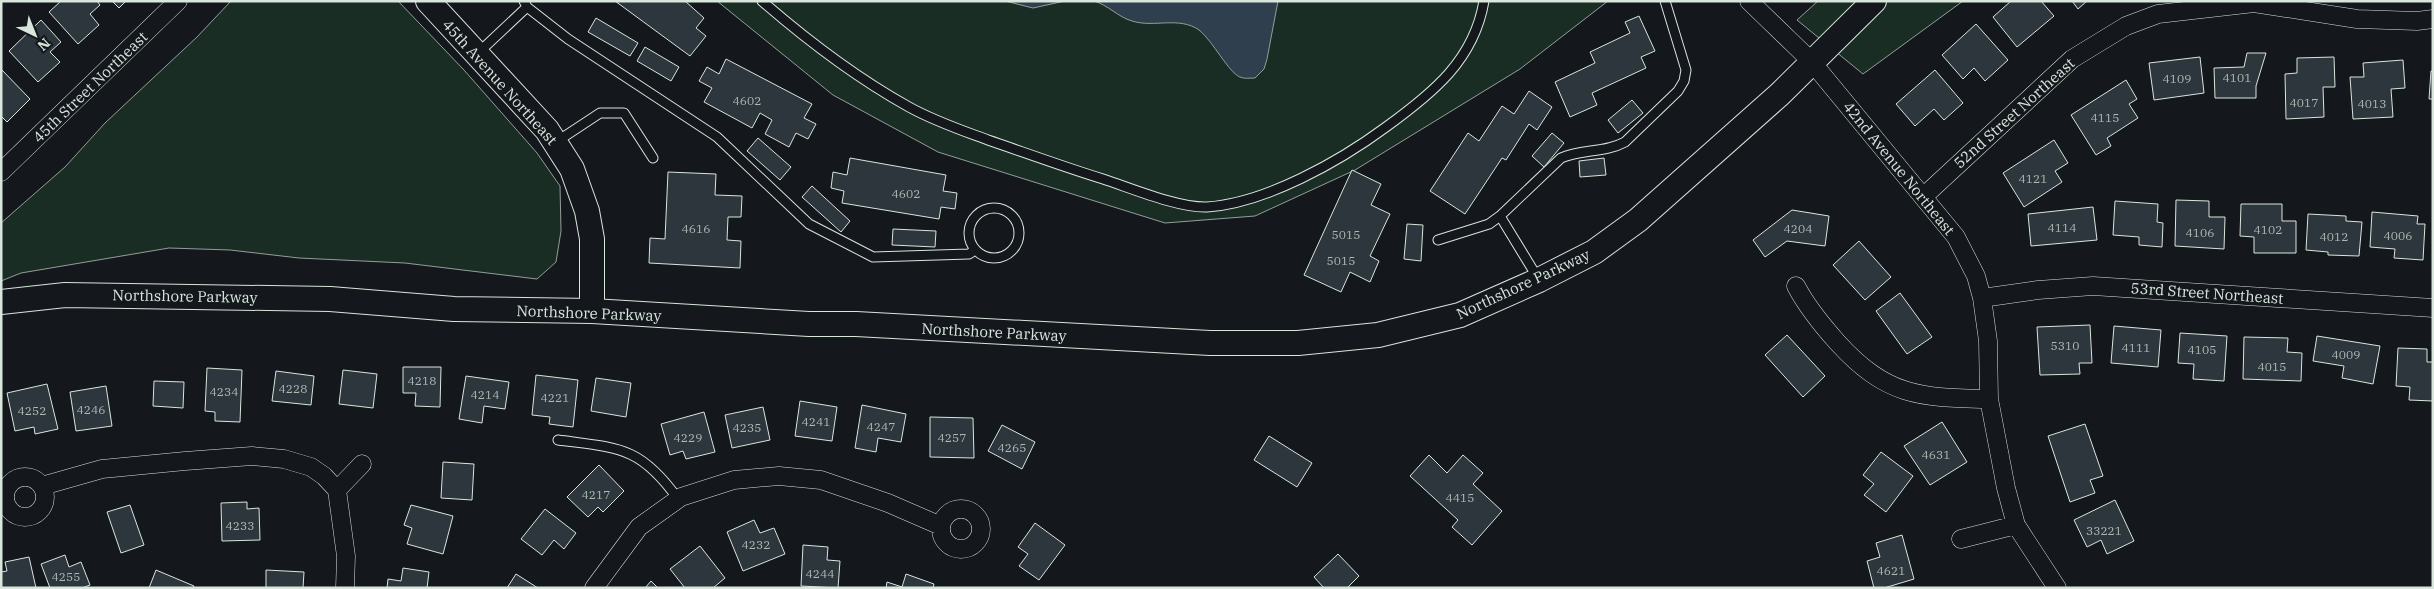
<svg xmlns="http://www.w3.org/2000/svg" width="2434" height="589" font-family="'IBM Plex Serif',serif">
<style>
.green{fill:#1a2d24;stroke:#939e99}
.water{fill:#2f3f4d;stroke:#939e99}
.building{fill:#2c363c;stroke:#d8e6dc}
.lines{fill:none;stroke-linecap:round;stroke-linejoin:round}
.lane-casing{stroke:#d8e6dc;stroke-width:11}
.street-casing{stroke:#d8e6dc;stroke-width:19}
.secondary-casing{stroke:#d8e6dc;stroke-width:26}
.lane{stroke:#14181c;stroke-width:9}
.street{stroke:#14181c;stroke-width:18}
.secondary{stroke:#14181c;stroke-width:24}
.labels{text-anchor:middle;dominant-baseline:central;stroke-width:4;stroke-linejoin:round;paint-order:stroke}
.number-label{font-size:12px;fill:#adbab4}
.street-label{font-size:15px;fill:#d8e6dc;stroke:#14181c}
</style>
<rect width="100%" height="100%" fill="#14181c"/>
<path class="green" d="M 231,1 L 398,1 L 464,70 L 537,153 L 560,186 L 561,231 L 556,262 L 537,279 L 405,263 L 299,258 L 230,250 L 169,248 L 21,273 L 1,281 L 1,223 L 65,167 L 105,123 L 197,37 Z
M 717,1 L 1608,1 L 1520,69 L 1355,170 L 1255,216 L 1165,223 L 938,152 L 833,95 Z
M 1818,1 L 1963,1 L 1863,74 L 1797,20 Z"/>
<path class="water" d="M 1005,1 L 1065,1 L 1033,8 Z
M 1094,1 L 1278,1 L 1267,59 L 1264,69 L 1255,78 C 1250,78 1244,79 1240,77 C 1228,72 1213,41 1199,30 C 1179,16 1154,28 1132,21 C 1118,17 1108,5 1094,1 Z"/>
<path class="building" d="M 61,1 L 97,1 L 100,5 L 90,14 L 99,25 L 78,44 L 49,12 Z
M 112,1 L 126,1 L 119,8 Z
M 615,1 L 685,1 L 704,18 L 696,28 L 706,36 L 690,56 Z
M 2011,1 L 2041,1 L 2054,16 L 2017,47 L 1993,17 Z
M 2072,1 L 2087,1 L 2078,9 Z
M 1639,16 L 1655,51 L 1641,57 L 1646,68 L 1592,93 L 1597,105 L 1570,117 L 1555,82 L 1595,63 L 1590,52 L 1630,33 L 1625,22 Z
M 596,18 L 638,43 L 630,56 L 588,32 Z
M 41,20 L 61,42 L 50,52 L 60,62 L 38,82 L 9,51 Z
M 1976,24 L 2008,60 L 1985,81 L 1974,68 L 1963,79 L 1942,55 Z
M 645,47 L 679,67 L 671,81 L 637,61 Z
M 2247,53 L 2266,53 L 2256,86 L 2256,98 L 2215,98 L 2214,68 L 2244,67 Z
M 2200,57 L 2204,93 L 2154,100 L 2149,63 Z
M 2334,57 L 2335,87 L 2323,87 L 2324,117 L 2286,119 L 2285,74 L 2297,73 L 2297,58 Z
M 726,59 L 812,104 L 804,118 L 816,124 L 808,139 L 796,133 L 789,147 L 765,134 L 772,120 L 760,113 L 752,128 L 704,102 L 712,88 L 699,81 L 707,67 L 719,74 Z
M 2403,60 L 2405,88 L 2391,89 L 2393,117 L 2353,119 L 2350,77 L 2364,77 L 2363,63 Z
M 1,69 L 30,99 L 7,122 L 1,116 Z
M 1935,70 L 1963,103 L 1944,120 L 1934,109 L 1915,126 L 1896,104 Z
M 2431,71 L 2433,71 L 2433,99 L 2429,99 Z
M 2126,80 L 2137,99 L 2129,104 L 2138,118 L 2107,138 L 2111,146 L 2096,155 L 2071,115 Z
M 1529,91 L 1552,107 L 1537,130 L 1529,124 L 1506,160 L 1502,158 L 1465,214 L 1430,191 L 1468,133 L 1479,141 L 1502,106 L 1514,114 Z
M 1632,100 L 1643,113 L 1618,133 L 1608,120 Z
M 1552,133 L 1564,143 L 1544,167 L 1532,156 Z
M 758,138 L 791,167 L 780,180 L 747,151 Z
M 2054,140 L 2068,163 L 2055,171 L 2062,182 L 2024,207 L 2003,173 Z
M 850,158 L 946,175 L 943,191 L 957,193 L 955,209 L 941,207 L 939,219 L 842,203 L 844,191 L 831,188 L 833,172 L 847,175 Z
M 1604,158 L 1606,175 L 1580,177 L 1579,161 Z
M 1352,170 L 1381,184 L 1371,205 L 1390,214 L 1370,256 L 1379,261 L 1370,282 L 1350,272 L 1341,292 L 1304,275 Z
M 668,172 L 716,174 L 715,195 L 742,196 L 741,217 L 728,217 L 727,240 L 741,241 L 740,268 L 649,263 L 650,238 L 665,239 Z
M 812,186 L 850,221 L 841,232 L 802,197 Z
M 2176,200 L 2209,201 L 2209,217 L 2225,217 L 2224,249 L 2175,246 Z
M 2115,201 L 2158,204 L 2157,222 L 2163,223 L 2162,247 L 2139,245 L 2139,237 L 2113,235 Z
M 2241,204 L 2282,204 L 2282,221 L 2296,221 L 2296,253 L 2254,253 L 2254,237 L 2240,236 Z
M 2093,207 L 2097,240 L 2031,246 L 2028,214 Z
M 1792,210 L 1829,216 L 1825,246 L 1787,241 L 1765,257 L 1753,240 Z
M 2372,212 L 2418,216 L 2417,224 L 2425,224 L 2423,260 L 2394,258 L 2395,249 L 2370,247 Z
M 2308,214 L 2346,216 L 2346,221 L 2362,222 L 2359,256 L 2328,255 L 2328,252 L 2306,250 Z
M 1407,224 L 1423,225 L 1421,261 L 1404,259 Z
M 893,229 L 936,231 L 935,247 L 892,245 Z
M 1859,241 L 1891,277 L 1865,300 L 1833,265 Z
M 1900,293 L 1932,337 L 1907,354 L 1876,311 Z
M 2090,325 L 2092,363 L 2079,363 L 2080,374 L 2040,375 L 2037,327 Z
M 2114,326 L 2161,330 L 2158,367 L 2111,363 Z
M 2180,333 L 2227,336 L 2224,381 L 2193,379 L 2194,364 L 2178,363 Z
M 1787,335 L 1825,376 L 1803,397 L 1765,355 Z
M 2317,336 L 2380,346 L 2373,384 L 2342,378 L 2344,366 L 2313,361 Z
M 2244,337 L 2288,338 L 2287,352 L 2302,353 L 2301,381 L 2243,379 Z
M 2398,348 L 2427,349 L 2427,362 L 2433,362 L 2433,401 L 2409,400 L 2410,387 L 2396,386 Z
M 403,367 L 441,367 L 440,407 L 415,406 L 416,393 L 403,393 Z
M 207,368 L 242,370 L 240,422 L 215,421 L 215,412 L 205,411 Z
M 343,370 L 377,374 L 373,408 L 339,404 Z
M 276,371 L 314,376 L 311,405 L 272,401 Z
M 536,375 L 578,380 L 573,427 L 549,424 L 550,417 L 532,415 Z
M 466,376 L 509,382 L 505,409 L 484,406 L 482,423 L 459,419 Z
M 596,378 L 631,383 L 626,417 L 591,411 Z
M 154,381 L 184,382 L 183,408 L 153,406 Z
M 47,384 L 58,429 L 35,434 L 34,427 L 15,431 L 7,393 Z
M 106,386 L 112,426 L 76,431 L 70,392 Z
M 800,401 L 837,407 L 832,441 L 795,436 Z
M 862,405 L 906,414 L 901,442 L 878,438 L 876,452 L 855,448 Z
M 763,407 L 770,440 L 732,448 L 725,415 Z
M 704,412 L 715,452 L 686,459 L 683,451 L 670,455 L 661,424 Z
M 930,417 L 973,418 L 974,458 L 930,457 Z
M 1942,422 L 1967,462 L 1930,485 L 1904,446 Z
M 2085,424 L 2103,476 L 2090,480 L 2095,493 L 2070,502 L 2048,436 Z
M 1002,425 L 1035,442 L 1022,469 L 988,451 Z
M 1269,436 L 1312,463 L 1297,487 L 1254,460 Z
M 1881,452 L 1913,476 L 1886,512 L 1864,495 L 1874,484 L 1863,475 Z
M 1429,455 L 1447,473 L 1463,455 L 1483,473 L 1473,484 L 1502,511 L 1472,545 L 1452,527 L 1458,520 L 1410,476 Z
M 443,462 L 474,464 L 472,500 L 441,498 Z
M 599,465 L 624,491 L 603,512 L 598,507 L 588,517 L 567,497 Z
M 2115,500 L 2134,541 L 2107,554 L 2101,540 L 2087,547 L 2074,520 Z
M 247,502 L 247,509 L 259,508 L 260,540 L 222,541 L 221,503 Z
M 130,505 L 144,545 L 121,553 L 107,512 Z
M 411,505 L 453,516 L 443,554 L 407,544 L 412,528 L 404,525 Z
M 545,509 L 576,533 L 564,549 L 554,540 L 542,555 L 521,539 Z
M 754,520 L 760,533 L 774,528 L 785,554 L 743,571 L 727,532 Z
M 1035,523 L 1065,545 L 1039,580 L 1019,566 L 1028,554 L 1018,547 Z
M 1902,535 L 1914,579 L 1884,588 L 1874,588 L 1867,561 L 1880,557 L 1876,543 Z
M 803,545 L 828,547 L 827,560 L 840,561 L 838,588 L 801,586 Z
M 700,546 L 725,578 L 713,588 L 685,588 L 670,569 Z
M 1338,554 L 1359,576 L 1347,588 L 1324,588 L 1314,577 Z
M 65,555 L 69,567 L 81,562 L 90,585 L 82,588 L 50,588 L 41,564 Z
M 29,557 L 36,588 L 1,588 L 1,572 L 7,571 L 5,562 Z
M 403,568 L 429,572 L 427,588 L 387,588 L 388,579 L 401,581 Z
M 156,570 L 194,586 L 193,588 L 149,588 Z
M 266,570 L 304,572 L 303,588 L 266,588 Z
M 516,574 L 538,588 L 507,588 Z
M 906,574 L 934,584 L 933,588 L 886,588 L 887,582 L 902,587 Z
M 651,581 L 658,588 L 645,588 Z"/>
<g class="lines">
<g class="lane-casing">
<path id="lane" d="M 524,1 L 527,7 L 568,39 L 717,137 L 809,224 L 873,257 L 969,254 L 975,250
M 762,1 C 808,41 855,77 909,107 C 934,121 961,130 988,140 C 1026,153 1064,167 1103,179 C 1131,188 1178,208 1207,207 C 1266,203 1340,161 1386,127 C 1433,93 1474,60 1484,1
M 477,54 L 527,7
M 556,142 L 600,113 L 624,113 L 653,158
M969 233a25 25 0 1 1 50 0a25 25 0 1 1-50 0Z
M 1500,216 L 1539,280
M 1438,240 L 1489,224 L 1500,216 L 1561,158 C 1581,149 1605,153 1625,142 L 1678,91 L 1684,81 L 1686,70 L 1665,1
M 558,440 C 619,448 640,446 678,499"/>
</g>
<g class="street-casing">
<path id="street" d="M 1749,1 L 1811,61 L 1956,237 L 1976,276 L 1982,298 L 1988,341 L 1989,399 L 2006,488 L 2016,525 L 2057,588
M 1,172 L 178,1
M 1923,197 L 2072,59 L 2126,26 L 2158,14 L 2254,3 L 2357,19 L 2417,21 L 2433,19
M 1796,286 C 1807,307 1821,324 1837,342 C 1886,396 1919,398 1989,399
M 1982,298 L 2038,290 L 2093,286 L 2433,308
M5 497a20 20 0 1 1 40 0a20 20 0 1 1-40 0Z
M 42,486 L 102,469 L 185,461 L 252,456 L 284,459 L 311,467 L 324,476 L 337,490 L 346,556 L 345,588
M 337,490 L 362,464
M941 529a20 20 0 1 1 40 0a20 20 0 1 1-40 0Z
M 1961,539 L 2016,525
M 594,588 L 639,527 L 681,497 L 734,480 L 779,476 L 821,480 L 888,503 L 941,526"/>
</g>
<g class="secondary-casing">
<path id="secondary" d="M 428,1 L 547,130 L 572,169 L 587,211 L 592,239 L 592,311
M 1,302 L 65,295 L 330,299 L 454,309 L 592,311 L 809,324 L 856,324 L 1210,343 L 1298,343 L 1378,335 L 1460,315 L 1539,280 L 1594,252 L 1638,220 L 1780,94 L 1874,1"/>
</g>
<use href="#lane" class="lane"/>
<use href="#street" class="street"/>
<use href="#secondary" class="secondary"/>
</g>
<g class="labels">
<g class="number-label">
<text x="2237" y="77">4101</text>
<text x="2177" y="78">4109</text>
<text x="747" y="100">4602</text>
<text x="2304" y="102">4017</text>
<text x="2372" y="103">4013</text>
<text x="2105" y="117">4115</text>
<text x="2033" y="178">4121</text>
<text x="906" y="193">4602</text>
<text x="2062" y="227">4114</text>
<text x="696" y="228">4616</text>
<text x="1798" y="228">4204</text>
<text x="2268" y="229">4102</text>
<text x="2200" y="232">4106</text>
<text x="1346" y="234">5015</text>
<text x="2398" y="235">4006</text>
<text x="2334" y="236">4012</text>
<text x="1341" y="260">5015</text>
<text x="2065" y="345">5310</text>
<text x="2136" y="347">4111</text>
<text x="2202" y="349">4105</text>
<text x="2346" y="354">4009</text>
<text x="2272" y="366">4015</text>
<text x="422" y="380">4218</text>
<text x="293" y="388">4228</text>
<text x="224" y="391">4234</text>
<text x="485" y="394">4214</text>
<text x="555" y="397">4221</text>
<text x="91" y="409">4246</text>
<text x="32" y="410">4252</text>
<text x="816" y="421">4241</text>
<text x="881" y="426">4247</text>
<text x="747" y="427">4235</text>
<text x="688" y="437">4229</text>
<text x="952" y="437">4257</text>
<text x="1012" y="447">4265</text>
<text x="1936" y="454">4631</text>
<text x="596" y="494">4217</text>
<text x="1460" y="497">4415</text>
<text x="240" y="525">4233</text>
<text x="2104" y="530">33221</text>
<text x="756" y="544">4232</text>
<text x="1891" y="570">4621</text>
<text x="820" y="573">4244</text>
<text x="66" y="576">4255</text>
</g>
<g class="street-label">
<text transform="translate(500 82) rotate(48)">45th Avenue Northeast</text>
<text transform="translate(90 87) rotate(-44)">45th Street Northeast</text>
<text transform="translate(2014 113) rotate(-42)">52nd Street Northeast</text>
<text transform="translate(1899 168) rotate(51)">42nd Avenue Northeast</text>
<text transform="translate(1523 284) rotate(-25)">Northshore Parkway</text>
<text transform="translate(2207 293) rotate(4)">53rd Street Northeast</text>
<text transform="translate(185 296) rotate(1)">Northshore Parkway</text>
<text transform="translate(589 313) rotate(2)">Northshore Parkway</text>
<text transform="translate(994 332) rotate(3)">Northshore Parkway</text>
</g>
</g>
<rect width="2434" height="589" fill="none" stroke="#d8e6dc" stroke-width="5"/>
<g transform="translate(35 35) rotate(137)" stroke="#14181c" stroke-width="4" paint-order="stroke">
<path d="M0-4L9 19L0 12L-9 19Z" fill="#d8e6dc"/>
<text y="-8" font-size="14" font-weight="bold" text-anchor="middle" fill="#d8e6dc">N</text>
</g>
</svg>
